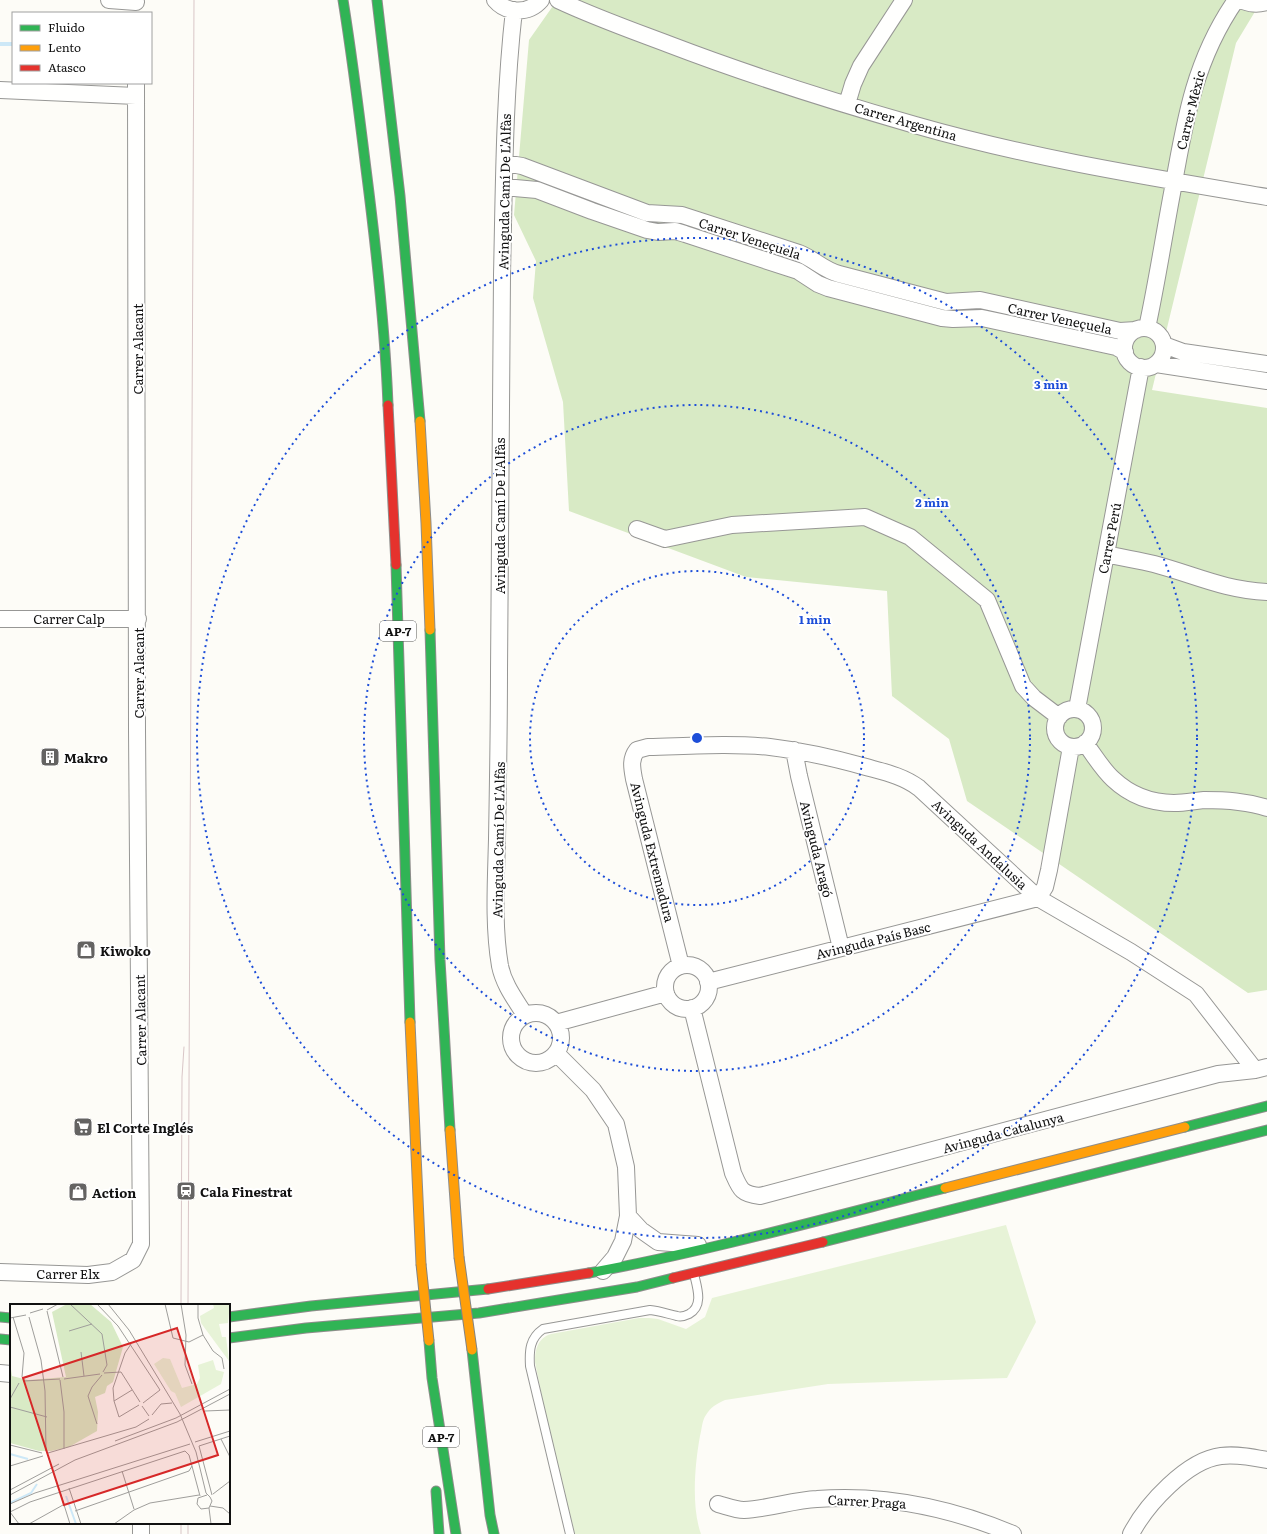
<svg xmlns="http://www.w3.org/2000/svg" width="1267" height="1534" font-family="Literata,serif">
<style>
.green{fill:#e7f3d7}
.forest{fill:#d8eac5}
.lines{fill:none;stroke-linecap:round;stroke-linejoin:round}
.stream{stroke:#cde8f7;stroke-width:4}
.lane-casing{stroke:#979795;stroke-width:10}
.street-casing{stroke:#979795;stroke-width:18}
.fast-casing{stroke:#8e8d8b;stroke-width:11}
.slow-casing{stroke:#8e8d8b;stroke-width:11}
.jam-casing{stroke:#8e8d8b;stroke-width:11}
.lane{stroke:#fffffe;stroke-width:8}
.street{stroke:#fffffe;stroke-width:16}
.fast{stroke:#30b455;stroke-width:9}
.slow{stroke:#ff9f0a;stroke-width:9}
.jam{stroke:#e5322d;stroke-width:9}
.tram{stroke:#d9c6c7;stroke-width:1}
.slow-bridge-casing{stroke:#858482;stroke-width:11;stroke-linecap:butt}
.slow-bridge{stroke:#ff9f0a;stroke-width:9}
.ring{fill:none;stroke:#1d4ed8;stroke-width:2;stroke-dasharray:2 4}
.labels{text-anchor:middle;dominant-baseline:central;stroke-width:4;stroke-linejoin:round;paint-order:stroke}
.shield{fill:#fff;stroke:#585858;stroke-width:1}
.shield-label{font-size:12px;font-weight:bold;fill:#111}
.street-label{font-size:13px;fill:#111;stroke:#fff}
.poi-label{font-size:13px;font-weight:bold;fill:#111;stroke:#fff;text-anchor:start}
.inset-river{fill:none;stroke:#cde8f7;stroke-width:2}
.inset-road{fill:none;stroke:#9f9e9b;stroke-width:1}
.view{fill:#d62828;fill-opacity:0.15;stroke:#d62828;stroke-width:2}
.inset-edge{fill:none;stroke:#111;stroke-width:2}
.centre{fill:#1d4ed8;stroke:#fff;stroke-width:2}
.ring-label{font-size:12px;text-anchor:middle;font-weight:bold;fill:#1d4ed8;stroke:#fff;stroke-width:4;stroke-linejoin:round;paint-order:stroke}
</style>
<rect width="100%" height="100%" fill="#fdfcf7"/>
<path class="green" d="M 1006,1225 L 1036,1322 L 1007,1378 L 828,1384 L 725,1400 C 716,1404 711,1407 706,1415 C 702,1420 702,1429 700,1436 C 695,1463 691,1507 701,1534 L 575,1534 L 550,1437 L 535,1362 C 535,1349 538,1338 551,1334 L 639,1318 L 649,1318 L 658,1319 L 686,1329 L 705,1317 L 712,1298 Z"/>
<path class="forest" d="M 556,0 L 1262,0 L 1236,43 L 1152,390 L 1267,408 L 1267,990 L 1248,993 L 967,801 L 949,739 L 892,696 L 887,591 L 746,577 L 569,511 L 563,402 L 533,298 L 536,261 L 514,215 L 529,40 L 555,3 Z"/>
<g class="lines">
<path class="stream" d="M 0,44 L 13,44"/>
<g class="lane-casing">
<path id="lane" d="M 570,1534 L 530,1366 C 529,1350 530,1338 543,1329 L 650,1310 C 660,1311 668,1314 677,1316 C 681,1317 685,1316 689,1314 C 704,1306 697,1287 694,1274"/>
</g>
<g class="street-casing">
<path id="street" d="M 109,0 L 136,2
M 495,0 C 507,14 529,14 541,0
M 558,0 C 594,17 631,30 668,44 C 749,75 831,101 915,125 C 1030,158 1149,177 1267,197
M 1240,0 C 1250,4 1257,5 1267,2
M 514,10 C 504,98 504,186 502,275 C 500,407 499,539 499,671 C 499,727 498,783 497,839 C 496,881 493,925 500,966 C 504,985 515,999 525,1015
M 0,90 L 136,96
M 847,104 L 853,84 L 861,66 L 904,0
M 505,163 L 522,166 L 647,213 L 682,215 L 799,253 C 814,259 824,270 839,274 L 946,302 L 980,300 L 1120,331 L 1136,330
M 504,187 L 537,190 L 592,211 L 647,230 L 658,232 L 675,231 L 685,234 L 798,271 L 818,284 L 828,288 L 942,318 L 953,319 L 982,318 L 1116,347 L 1125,352
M 1147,328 C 1157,282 1164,235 1173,188 C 1185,119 1195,59 1236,0
M1124 348a20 20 0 1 1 40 0a20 20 0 1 1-40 0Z
M 1164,345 L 1183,352 L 1267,364
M 1156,364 L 1267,381
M 637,529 L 665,539 L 732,525 L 865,517 L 910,537 L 987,600 L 1023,686 L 1034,698 L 1059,717
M 1106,554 C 1122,558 1139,560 1154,564 C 1195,575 1224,590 1267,592
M 0,619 L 138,619
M 1077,709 L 1141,367
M1055 728a19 19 0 1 1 38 0a19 19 0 1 1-38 0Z
M 1085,743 C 1094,755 1102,769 1113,779 C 1130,795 1151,803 1174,803 C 1184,803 1194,801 1204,800 C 1226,800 1246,801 1267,808
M 794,750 L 799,776 L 841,948
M665 987a22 22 0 1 1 44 0a22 22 0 1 1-44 0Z
M 681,966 L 634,779 C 632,768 630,759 637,750 L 648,747 C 689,746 730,743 770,747 C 803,751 834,758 866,767 C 884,772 903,776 919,788 L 1038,898 L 1131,952 L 1196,994 L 1255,1070
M 708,982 L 1038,898 L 1045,887 L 1049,870 L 1071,747
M 692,1008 L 733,1173 C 740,1189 741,1194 760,1196 L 1218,1074 L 1255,1070 L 1267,1067
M511 1038a25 25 0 1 1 50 0a25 25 0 1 1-50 0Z
M 556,1023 L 666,993
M 556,1053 L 593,1090 L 616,1124 L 626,1167 L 628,1216 L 623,1241 L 615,1257 L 603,1271
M 628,1216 L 641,1230 L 658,1242 L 698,1245
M 0,1272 L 88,1275 L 112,1272 L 133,1260 L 141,1244 L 137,730 L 136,83
M 0,1373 L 11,1374
M 718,1504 C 726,1506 735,1510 744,1510 C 769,1509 793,1500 817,1499 C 885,1494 951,1508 1013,1534
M 141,1534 L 141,1523
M 1131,1534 C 1146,1505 1187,1460 1221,1456 C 1236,1454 1252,1457 1267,1460"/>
</g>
<g class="fast-casing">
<path id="fast" d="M 343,0 C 352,56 359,112 366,169 C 376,247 385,326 388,405
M 377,0 L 400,196 L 420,421
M 396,565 L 410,1022
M 430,630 L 440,960 L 450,1130
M 1185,1127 L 1267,1106
M 823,1242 L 1267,1130
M 589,1273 C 709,1251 827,1218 945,1188
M 0,1317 L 11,1318
M 229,1317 L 311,1306 L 488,1289
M 229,1338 L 306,1328 L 479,1313 L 637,1287 L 673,1278
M 0,1339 L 11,1340
M 429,1341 L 432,1378 L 456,1534
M 472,1350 L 490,1515 L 494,1534
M 436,1491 L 439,1534"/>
</g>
<g class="slow-casing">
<path id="slow" d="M 420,421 L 426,523 L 430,630
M 410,1022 L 421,1264
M 450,1130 L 459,1257
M 945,1188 L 1185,1127"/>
</g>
<g class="jam-casing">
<path id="jam" d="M 388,405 L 396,565
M 673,1278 L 823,1242
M 488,1289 L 589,1273"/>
</g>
<use href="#lane" class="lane"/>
<use href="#street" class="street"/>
<use href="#fast" class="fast"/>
<use href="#slow" class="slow"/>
<use href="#jam" class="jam"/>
<path class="tram" d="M 181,1305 L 182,1077 L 184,1047
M 188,1305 L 194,0
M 181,1523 L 181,1534
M 188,1523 L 188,1534"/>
<g class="slow-bridge-casing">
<path id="slow-bridge" d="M 459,1257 L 472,1350
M 421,1264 L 429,1341"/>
</g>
<use href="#slow-bridge" class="slow-bridge"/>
</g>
<g class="ring">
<circle cx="697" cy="738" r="167"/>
<circle cx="697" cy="738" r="333"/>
<circle cx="697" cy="738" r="500"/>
</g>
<defs>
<g id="building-square" transform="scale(1)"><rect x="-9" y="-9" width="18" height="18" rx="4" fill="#646362" stroke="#fff"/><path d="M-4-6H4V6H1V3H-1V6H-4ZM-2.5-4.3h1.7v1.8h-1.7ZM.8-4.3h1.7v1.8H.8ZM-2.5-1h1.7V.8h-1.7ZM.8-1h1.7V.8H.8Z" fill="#fff"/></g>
<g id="shop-square" transform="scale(1)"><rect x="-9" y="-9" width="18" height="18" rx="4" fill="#646362" stroke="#fff"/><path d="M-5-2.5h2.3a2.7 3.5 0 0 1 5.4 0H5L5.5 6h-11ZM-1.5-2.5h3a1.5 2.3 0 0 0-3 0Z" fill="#fff"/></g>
<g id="supermarket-square" transform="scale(1)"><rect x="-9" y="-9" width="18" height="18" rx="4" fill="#646362" stroke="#fff"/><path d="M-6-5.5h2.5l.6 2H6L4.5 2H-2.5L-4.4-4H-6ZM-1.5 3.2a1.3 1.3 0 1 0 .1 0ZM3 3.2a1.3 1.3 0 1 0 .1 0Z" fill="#fff"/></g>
<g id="station-square" transform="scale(1)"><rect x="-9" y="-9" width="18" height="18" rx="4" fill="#646362" stroke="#fff"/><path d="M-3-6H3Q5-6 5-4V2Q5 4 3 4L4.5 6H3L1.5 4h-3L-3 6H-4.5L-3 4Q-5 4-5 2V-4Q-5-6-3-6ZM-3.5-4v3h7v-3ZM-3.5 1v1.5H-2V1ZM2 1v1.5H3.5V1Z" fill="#fff"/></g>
</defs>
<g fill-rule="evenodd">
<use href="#building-square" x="50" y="757"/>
<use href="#shop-square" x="86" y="950"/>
<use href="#supermarket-square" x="83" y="1127"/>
<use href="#station-square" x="186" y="1191"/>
<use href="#shop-square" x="78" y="1192"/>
</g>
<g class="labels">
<g class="shield">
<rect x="380" y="621" width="36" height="20" rx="3"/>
<rect x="423" y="1427" width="36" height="20" rx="3"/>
</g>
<g class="shield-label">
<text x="398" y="631">AP-7</text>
<text x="441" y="1437">AP-7</text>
</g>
<g class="street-label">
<text transform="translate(1190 110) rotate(-76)">Carrer Mèxic</text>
<text transform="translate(906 121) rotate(16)">Carrer Argentina</text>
<text transform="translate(504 192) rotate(-89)">Avinguda Camí De L'Alfàs</text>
<text transform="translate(750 238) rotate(18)">Carrer Veneçuela</text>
<text transform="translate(1060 318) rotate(12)">Carrer Veneçuela</text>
<text transform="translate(137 349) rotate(-90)">Carrer Alacant</text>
<text transform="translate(499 516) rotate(-90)">Avinguda Camí De L'Alfàs</text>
<text transform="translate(1109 538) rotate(-79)">Carrer Perú</text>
<text x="69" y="618">Carrer Calp</text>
<text transform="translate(138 673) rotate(-90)">Carrer Alacant</text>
<text transform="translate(498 840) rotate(-89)">Avinguda Camí De L'Alfàs</text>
<text transform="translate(980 844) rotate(43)">Avinguda Andalusia</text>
<text transform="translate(817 849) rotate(76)">Avinguda Aragó</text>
<text transform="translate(653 852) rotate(76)">Avinguda Extremadura</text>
<text transform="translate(873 940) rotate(-14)">Avinguda País Basc</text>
<text transform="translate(140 1020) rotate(-91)">Carrer Alacant</text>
<text transform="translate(1003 1132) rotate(-15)">Avinguda Catalunya</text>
<text x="68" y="1273">Carrer Elx</text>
<text transform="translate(867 1501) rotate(3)">Carrer Praga</text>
</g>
<g class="poi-label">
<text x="64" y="757">Makro</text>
<text x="100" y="950">Kiwoko</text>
<text x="97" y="1127">El Corte Inglés</text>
<text x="200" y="1191">Cala Finestrat</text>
<text x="92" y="1192">Action</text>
</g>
</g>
<g transform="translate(10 1304)">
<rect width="220" height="220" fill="#fdfcf7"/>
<path d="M 203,0 L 220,0 L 218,19 L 209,20 L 212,33 L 216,33 L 219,57 L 191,19 L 190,12 L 204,4 ZM 153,54 L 160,55 L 172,84 L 187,80 L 190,74 L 188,61 L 203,56 L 206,66 L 214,68 L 211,80 L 171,103 L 165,89 L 161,87 L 144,60 Z" fill="#e7f3d7"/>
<path d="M 57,0 L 80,0 L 101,18 L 113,43 L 103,78 L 97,82 L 95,89 L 85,93 L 88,108 L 87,127 L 59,143 L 41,147 L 29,147 L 0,139 L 0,58 L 2,72 L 18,76 L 56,73 L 42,8 Z" fill="#d8eac5"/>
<path class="inset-river" d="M 0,150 L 18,155M 56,192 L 66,220M 0,199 L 21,189 L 27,180"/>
<path class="inset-road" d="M 60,0 L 92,30 L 97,61 L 93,68M 87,0 L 108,22 L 150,86 L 133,99M 98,0 L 119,26 L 170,110 L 186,148 L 196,189 L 200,193 L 202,197 L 199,204 L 191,205 L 187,200 L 188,194 L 197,191M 155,0 L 163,34 L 179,38 L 193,31M 171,0 L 176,31 L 175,61 L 182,80M 188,0 L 188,14 L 193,31 L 203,47 L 212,54 L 214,65M 37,6 L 48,0M 37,7 L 53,73M 20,9 L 33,5M 3,13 L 14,49 L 12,73M 19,13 L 31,56 L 35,87 L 36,147M 0,14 L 16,11M 59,27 L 82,20M 121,40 L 115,49 L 103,84 L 104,97 L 109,113 L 129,101M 71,48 L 74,72M 94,69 L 111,68 L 130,98M 54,75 L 90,70M 50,76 L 54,108 L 54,145M 14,77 L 50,75M 0,95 L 9,79M 104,97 L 122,86M 132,102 L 139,112M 0,103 L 37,113M 195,107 L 220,106M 142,111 L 151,100 L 162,99M 87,120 L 78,92 L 82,83 L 92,71M 211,135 L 220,153M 105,137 L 166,114 L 220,85M 185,138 L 220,127M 0,141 L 32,149M 38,149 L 126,123 L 139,115M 0,162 L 33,152M 112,167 L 124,205M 59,184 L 71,220M 0,186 L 49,160M 50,188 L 60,220M 203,190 L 220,177M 0,191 L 65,156 L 167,118 L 220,90M 202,191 L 189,142 L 220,132M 0,200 L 25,189 L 180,140M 200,202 L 213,204 L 220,210M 199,204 L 201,220M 65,207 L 179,167 L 182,162M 0,208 L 20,198 L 175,147 L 179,151 L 190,192M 0,208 L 9,220M 19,220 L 53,201M 104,220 L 124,206 L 140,199 L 189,191"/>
<path class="view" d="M 167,24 L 208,151 L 54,201 L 13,74 Z"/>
<rect width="220" height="220" class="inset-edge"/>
</g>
<circle cx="697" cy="738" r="6" class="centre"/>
<g class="ring-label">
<text x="1051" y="389">3 min</text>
<text x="932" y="507">2 min</text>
<text x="815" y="624">1 min</text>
</g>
<rect x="12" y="12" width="140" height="72" fill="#ffffff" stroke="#a0a0a0"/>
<rect x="20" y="25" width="20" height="6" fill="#30b455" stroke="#a0a0a0"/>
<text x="48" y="32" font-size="12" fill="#111111">Fluido</text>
<rect x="20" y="45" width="20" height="6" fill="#ff9f0a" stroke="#a0a0a0"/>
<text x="48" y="52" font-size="12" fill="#111111">Lento</text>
<rect x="20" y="65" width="20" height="6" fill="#e5322d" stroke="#a0a0a0"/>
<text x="48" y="72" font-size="12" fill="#111111">Atasco</text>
</svg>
